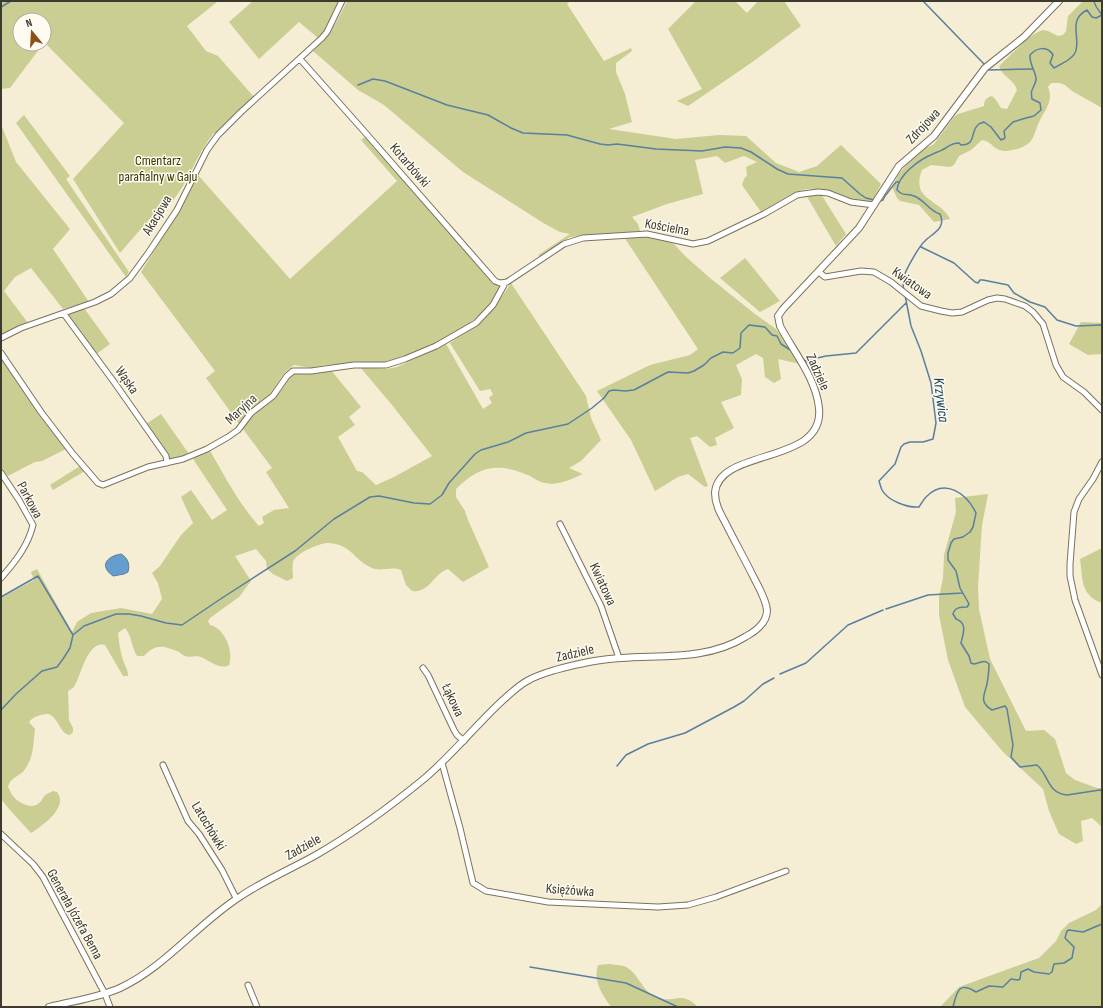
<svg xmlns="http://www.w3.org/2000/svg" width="1103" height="1008" font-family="'Sofia Sans Condensed',sans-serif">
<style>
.green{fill:#cace93}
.water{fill:#669dcf;stroke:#5a7f9f}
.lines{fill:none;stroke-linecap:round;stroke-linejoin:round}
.stream{stroke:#5a7f9f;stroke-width:1.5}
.minor-casing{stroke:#7a725d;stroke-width:7}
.tertiary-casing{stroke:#7a725d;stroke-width:8}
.minor{stroke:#fff;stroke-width:5}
.tertiary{stroke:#fff;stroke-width:6}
.labels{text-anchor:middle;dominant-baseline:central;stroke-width:3;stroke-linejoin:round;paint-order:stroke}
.street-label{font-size:14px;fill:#3d3a30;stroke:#fefbf1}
.park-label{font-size:14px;fill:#363800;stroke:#fefbf1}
.water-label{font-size:15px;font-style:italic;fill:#113a5c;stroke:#fefbf1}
</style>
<rect width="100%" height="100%" fill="#f6edd5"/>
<path class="green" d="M 1,1 L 217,2 L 187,26 L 206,51 L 218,56 L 254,97 L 217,134 L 214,133 L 213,134 C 196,155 189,182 171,203 L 166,200 L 120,253 L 73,179 L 124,123 L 44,42 L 44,20 L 20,20 L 20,44 L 43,44 L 10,88 L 1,89 Z
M 253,1 L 339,1 L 325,31 L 318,38 L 299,22 L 259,59 L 229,22 Z
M 347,1 L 570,1 L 567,4 L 604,61 L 631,48 L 632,51 L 616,63 L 616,72 L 625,94 L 632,122 L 609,129 L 676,139 L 719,135 L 746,136 L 776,163 L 799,172 L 817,166 L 841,145 L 881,184 L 872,202 C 865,201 857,201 850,199 C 832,195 819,184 799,191 C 786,196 774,205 761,212 L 742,185 L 744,179 L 747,175 L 746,167 L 757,162 L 744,156 L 725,163 L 717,156 L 695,160 L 703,194 L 667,204 L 632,217 L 638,224 L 640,231 L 570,237 L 540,257 L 538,255 L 570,234 L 560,232 L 545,224 L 463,172 L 384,105 L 358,90 L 313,51 C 329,37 338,20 347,1 Z
M 696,1 L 735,1 L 747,13 L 758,1 L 784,1 L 801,26 L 751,63 L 688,106 L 677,101 L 702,89 L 668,29 Z
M 1083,1 L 1102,1 L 1102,108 L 1072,91 L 1065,85 L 1060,83 L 1051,83 L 1048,87 C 1054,101 1045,110 1039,122 C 1036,128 1035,136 1030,142 C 1024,148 1015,150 1007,151 C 992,151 994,142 982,140 L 971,150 L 959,156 L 954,165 L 950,167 L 931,165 L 922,170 C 910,201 941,199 950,219 L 934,222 L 919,205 L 900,201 L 897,198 L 893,189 L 894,184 L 898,175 L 908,163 L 924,149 L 934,144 L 954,117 L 958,114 L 984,106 C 984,100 986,98 992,96 L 996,100 L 1001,108 L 1007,109 L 1017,90 C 1014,79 1002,77 999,66 L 1029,37 L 1038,32 L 1043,30 L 1048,31 L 1058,36 L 1063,35 L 1066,31 L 1068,16 Z
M 24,115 L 70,176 L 66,179 L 129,272 L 126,277 L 16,123 Z
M 1,124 L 16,162 L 70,229 L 53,249 L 89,302 L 63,309 L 31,268 L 15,277 L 4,291 L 28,323 L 1,334 Z
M 365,137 L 500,288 L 487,308 L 464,328 L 435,344 L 391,362 L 325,365 L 311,368 L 294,365 L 284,373 L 270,394 L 245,415 L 240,425 L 206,378 L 215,371 L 141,272 L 168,229 L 198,175 L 290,279 L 397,181 L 361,140 Z
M 821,194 L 846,234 L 836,246 L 806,195 Z
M 624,237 L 657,237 L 674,244 L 685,256 L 710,278 L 755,314 L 776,329 L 792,349 L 800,364 L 778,359 L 781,379 L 774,383 L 765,377 L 763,358 L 756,354 L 736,365 L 742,379 L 741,395 L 721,402 L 734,428 L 715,438 L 717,445 L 710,447 L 697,436 L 690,438 L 708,486 L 705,487 L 688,474 L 678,477 L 655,491 L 631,440 L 597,391 L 650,365 L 690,355 L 698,349 Z
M 745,258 L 780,301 L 760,312 L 720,278 Z
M 511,283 L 586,396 L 591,418 L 601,440 L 581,461 L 569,468 L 583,474 C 572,479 557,486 545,483 C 538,482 532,476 525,474 C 496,462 478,467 456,489 L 456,497 L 465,511 L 468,520 L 489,567 L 463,582 L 448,569 C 433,574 430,593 412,591 L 406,585 L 401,570 C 391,566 382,572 372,568 C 358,562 353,551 342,546 C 337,544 332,543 327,543 C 318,544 296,553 293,562 C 292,567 293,573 293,578 L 287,581 L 273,574 L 267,569 L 266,561 L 256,549 L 235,556 L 251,581 L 239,597 L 210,618 L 208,621 L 210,625 C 225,628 234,652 229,665 C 220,670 210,661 201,657 C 196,655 190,658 185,656 C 182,655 180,652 177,651 C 162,645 155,644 144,656 L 137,656 C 131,646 132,636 125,628 L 118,633 C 119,642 120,651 123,660 C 125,666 128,669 128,676 L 123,676 L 105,645 C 88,640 81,675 75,685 C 74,688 71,689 68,691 L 69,720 L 73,728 L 73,732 L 70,735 C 60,734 60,720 49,714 C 43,714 33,716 29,722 L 35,729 C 33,744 34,757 25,769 C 20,777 10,777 8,787 C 10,790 11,794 13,796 C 18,803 32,810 39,803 C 42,801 43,797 45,795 L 53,791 L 57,792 C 69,807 42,826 31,833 L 10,810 L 1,799 L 1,598 L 34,580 L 31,572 L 37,569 L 72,632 L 77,622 L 91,613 L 121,608 L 152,614 L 162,599 L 158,583 L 152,573 L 160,566 L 181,535 L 193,523 L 181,497 L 191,490 L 212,520 L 227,510 L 193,459 L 209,449 C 224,475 239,504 259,526 L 264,523 L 262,517 L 274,510 L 289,508 L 266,472 L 272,468 L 243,429 L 250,418 L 281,391 L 293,373 L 331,370 L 361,407 L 349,417 L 355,425 L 338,437 L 357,471 L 362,472 L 376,485 L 394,477 L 432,456 L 392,405 L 360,367 L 386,369 L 397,367 L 446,344 L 483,409 L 492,403 L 489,398 L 493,394 L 490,389 L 480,391 L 450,343 L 480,322 L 503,295 Z
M 84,308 L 110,344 L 95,355 L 67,315 Z
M 1081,322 L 1102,323 L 1102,354 L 1088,355 L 1069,344 Z
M 1,356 L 66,449 L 42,461 L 35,462 L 25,467 L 8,476 L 1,468 Z
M 161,414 L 189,454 L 170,459 L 146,424 Z
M 80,466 L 85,471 L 53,490 L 50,485 Z
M 988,494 L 982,525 L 978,587 L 979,609 L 990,659 L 1026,731 L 1044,730 L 1055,739 L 1066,773 L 1075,780 L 1097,788 L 1102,788 L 1102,827 L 1092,818 L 1081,821 L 1083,841 L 1076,844 L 1059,834 L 1049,811 L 1043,789 L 1003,752 L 965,707 L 948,660 L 939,615 L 939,597 L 943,578 L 944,555 L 956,512 L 955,498 Z
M 1102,548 L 1102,603 C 1080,595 1083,579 1080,559 Z
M 1102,904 L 1102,1007 L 940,1007 L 959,987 L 1039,958 L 1056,941 L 1061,931 L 1069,923 L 1096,910 Z
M 609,964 C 614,965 620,965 624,966 C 639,972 642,993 658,998 C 676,1003 681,990 698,1007 L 611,1007 C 602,994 593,982 598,965 Z"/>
<path class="water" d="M 121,554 C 128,558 130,564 128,572 L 124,574 L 113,576 C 98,565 108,556 121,554 Z"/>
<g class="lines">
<path class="stream" d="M 923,1 L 984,64
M 1,7 L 11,1
M 989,70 L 1032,69
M 358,85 L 373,79 L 385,81 L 447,105 L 488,115 L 511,128 L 523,133 L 567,135 L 600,144 L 608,145 L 617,144 L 656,149 L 702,151 L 725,147 L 741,148 L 751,152 L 777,169 L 788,174 L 842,178 L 860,194 L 866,198 L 874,200
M 880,201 L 883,200 L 885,196 L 896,182 L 899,182
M 921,247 L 954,263 L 975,282 L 978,283 L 980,280 L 983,280 L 1008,285 L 1014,293 L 1030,302 L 1045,307 L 1057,320 L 1076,326 L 1102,325
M 904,291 C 903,287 903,283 903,279 C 905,271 919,246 925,241 C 931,234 947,229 940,214 C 929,211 925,200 914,196 C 906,193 904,197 897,190 C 898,175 920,159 933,154 C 936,152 939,152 942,150 C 948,147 951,143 959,143 L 961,145 C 977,145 970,131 978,125 C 979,123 982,123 984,122 L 991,127 L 1001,140 L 1005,138 L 1004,131 L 1013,122 L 1026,118 L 1034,116 L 1041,110 L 1040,103 L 1032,99 C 1030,88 1034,89 1036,80 C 1037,74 1029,64 1030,55 C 1036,48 1047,45 1053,55 L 1050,63 L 1054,68 C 1061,64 1075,58 1076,50 C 1080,36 1068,20 1087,10 L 1092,17 L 1096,18 L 1102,15 C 1099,10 1095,7 1094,1
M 905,295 L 911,326 L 921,351 L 931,383 L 936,423 L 933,439 L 923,442 L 910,442 L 904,444 L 901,447 L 895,464 L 879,481 C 880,484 881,488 882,490 C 888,501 908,508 919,507 C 921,504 923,500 926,497 C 945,477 967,494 976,513 L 973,527 L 970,532 L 963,537 L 954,539 L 951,543 L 948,553 L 948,560 L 956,571 L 960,588 L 969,604 L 967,607 C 961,607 955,607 953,614 L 956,619 C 968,623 963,634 961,643 L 969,656 L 971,663 L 974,664 C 981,663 984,659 989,664 C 989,670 988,678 987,684 C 984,696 979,702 992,710 L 1005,706 L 1007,709 L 1013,745 L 1011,757 L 1020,767 L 1037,765 C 1049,775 1047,793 1067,795 L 1100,790 L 1102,791
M 804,360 L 808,362 L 813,359 L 826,356 L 856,353 L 906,303
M 1,597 L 38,576 L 73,635
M 886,609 L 928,595 L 962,593
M 780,674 L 806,663 L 848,625 L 883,610
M 1,710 L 16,694 L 42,671 L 57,667 L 63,659 L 70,648 L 73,635 L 84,626 L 116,614 L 129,614 L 141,616 L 166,623 L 182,625 L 222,598 L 295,551 L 334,519 L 370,497 L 379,496 L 414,503 L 430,504 L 442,495 L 449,483 L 475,454 L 481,450 L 508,442 L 526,433 L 568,424 L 592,408 L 604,398 L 609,391 L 614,390 L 625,391 L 634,390 L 668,372 L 688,373 L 694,371 L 704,365 L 711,358 L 723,352 L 733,353 L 740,348 L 741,333 L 749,325 L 765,327 L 772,335 L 777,336 L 781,344 L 792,351
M 617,766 L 626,755 L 648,744 L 685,733 L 734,707 L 744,701 L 763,684 L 774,678
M 530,967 L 626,983 L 678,1007
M 953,1007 C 957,992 958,981 976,992 L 989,986 L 1003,987 L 1011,979 L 1018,980 L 1020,979 L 1021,972 L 1028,969 L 1034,972 L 1049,974 L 1052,972 L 1054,964 L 1064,963 L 1072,958 L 1074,947 L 1065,938 L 1067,931 L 1069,930 L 1083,932 L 1102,924"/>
<g class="minor-casing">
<path id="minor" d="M 300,59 L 363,130 L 495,281 L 500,283 L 507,282 L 564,244 L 583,238 L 647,234 L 693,244 L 708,241 L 764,214 L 797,195 L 803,194 L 818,192 L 828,193 L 851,202 L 874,205
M 819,272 L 825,277 L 861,271 L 874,272 L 891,282 L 921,306 L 941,311 L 952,313 L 962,312 L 988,300 L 997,298 L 1005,299 L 1025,306 L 1033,312 L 1043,324 L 1056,365 L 1063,377 L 1084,392 L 1102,410
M 64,314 L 114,382 L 166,456 L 167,463
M 1,338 L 21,328 L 95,302 L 111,294 L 130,278 L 149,252 L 177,210 L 207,150 L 218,135 L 241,112 L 322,38 L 327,32 L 342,1
M 1,353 L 41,412 L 73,454 L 98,483 L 103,485 L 148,467 L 183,459 L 207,449 L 228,437 L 238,430 L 251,413 L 273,396 L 287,376 L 293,371 L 311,371 L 354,365 L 386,365 L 405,359 L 436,346 L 476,323 L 493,305 L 504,285 L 503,283
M 1102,462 L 1093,479 L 1079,499 L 1074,512 L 1070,564 L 1070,576 L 1075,600 L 1102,675
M 1,473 L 19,500 L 33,525 C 28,546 15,562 1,578
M 560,524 L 601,606 L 619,658
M 423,668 L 428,675 L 454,730 L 457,735 L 464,741
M 442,763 L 460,828 L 473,883 L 486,891 L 548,902 L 658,907 L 688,905 L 716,897 L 786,871
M 163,765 L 188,821 L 199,834 L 222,870 L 236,898
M 1,834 L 33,864 L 43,877 L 105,994 L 110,1007
M 248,985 L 257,1007"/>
</g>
<g class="tertiary-casing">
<path id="tertiary" d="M 49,1007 C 72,1001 98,998 120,988 C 167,966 198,923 241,896 C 265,880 291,869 316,855 C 354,833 391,806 425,778 C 453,754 476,725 503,700 C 511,693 518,686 527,681 C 535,676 545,673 555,670 C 577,664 598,659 621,658 C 663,655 708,660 745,637 C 750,634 756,631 760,626 C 764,622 767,616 767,610 C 766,599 758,586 753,576 C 744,558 734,540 725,522 C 720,513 715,504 715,493 C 718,447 825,466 819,408 C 816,378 793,351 780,326 L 778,316 L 783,309 L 859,228 L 899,166 L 934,136 L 985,68 L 1024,37 L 1059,1"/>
</g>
<use href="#minor" class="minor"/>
<use href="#tertiary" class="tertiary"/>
</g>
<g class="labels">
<g class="street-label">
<text transform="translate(923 126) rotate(-47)">Zdrojowa</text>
<text transform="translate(410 165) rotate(49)">Kotarbówki</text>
<text transform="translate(157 215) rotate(-59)">Akacjowa</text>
<text transform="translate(667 227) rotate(10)">Kościelna</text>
<text transform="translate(912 283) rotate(35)">Kwiatowa</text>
<text transform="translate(818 372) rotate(66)">Zadziele</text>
<text transform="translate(127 380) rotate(55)">Wąska</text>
<text transform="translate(241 409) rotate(-43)">Maryjna</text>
<text transform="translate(30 500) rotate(62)">Parkowa</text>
<text transform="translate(603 584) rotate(65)">Kwiatowa</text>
<text transform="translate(575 653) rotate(-13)">Zadziele</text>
<text transform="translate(453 700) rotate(65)">Łąkowa</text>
<text transform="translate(209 826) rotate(59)">Latochówki</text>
<text transform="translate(303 847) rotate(-29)">Zadziele</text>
<text transform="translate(570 890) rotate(4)">Księżówka</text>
<text transform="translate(75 914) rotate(61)">Generała Józefa Bema</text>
</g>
<g class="park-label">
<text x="158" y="160">Cmentarz<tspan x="158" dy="16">parafialny w Gaju</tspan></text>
</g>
<g class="water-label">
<text transform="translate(941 400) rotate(83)">Krzywica</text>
</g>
</g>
<rect width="1103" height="1008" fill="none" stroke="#3d3a30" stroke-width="4"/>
<g transform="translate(32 32) rotate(342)"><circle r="19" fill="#fefbf1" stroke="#b1aea4"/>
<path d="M0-3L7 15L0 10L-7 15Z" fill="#8e4e18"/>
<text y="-6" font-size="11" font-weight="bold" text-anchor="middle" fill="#3d3a30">N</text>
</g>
</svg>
